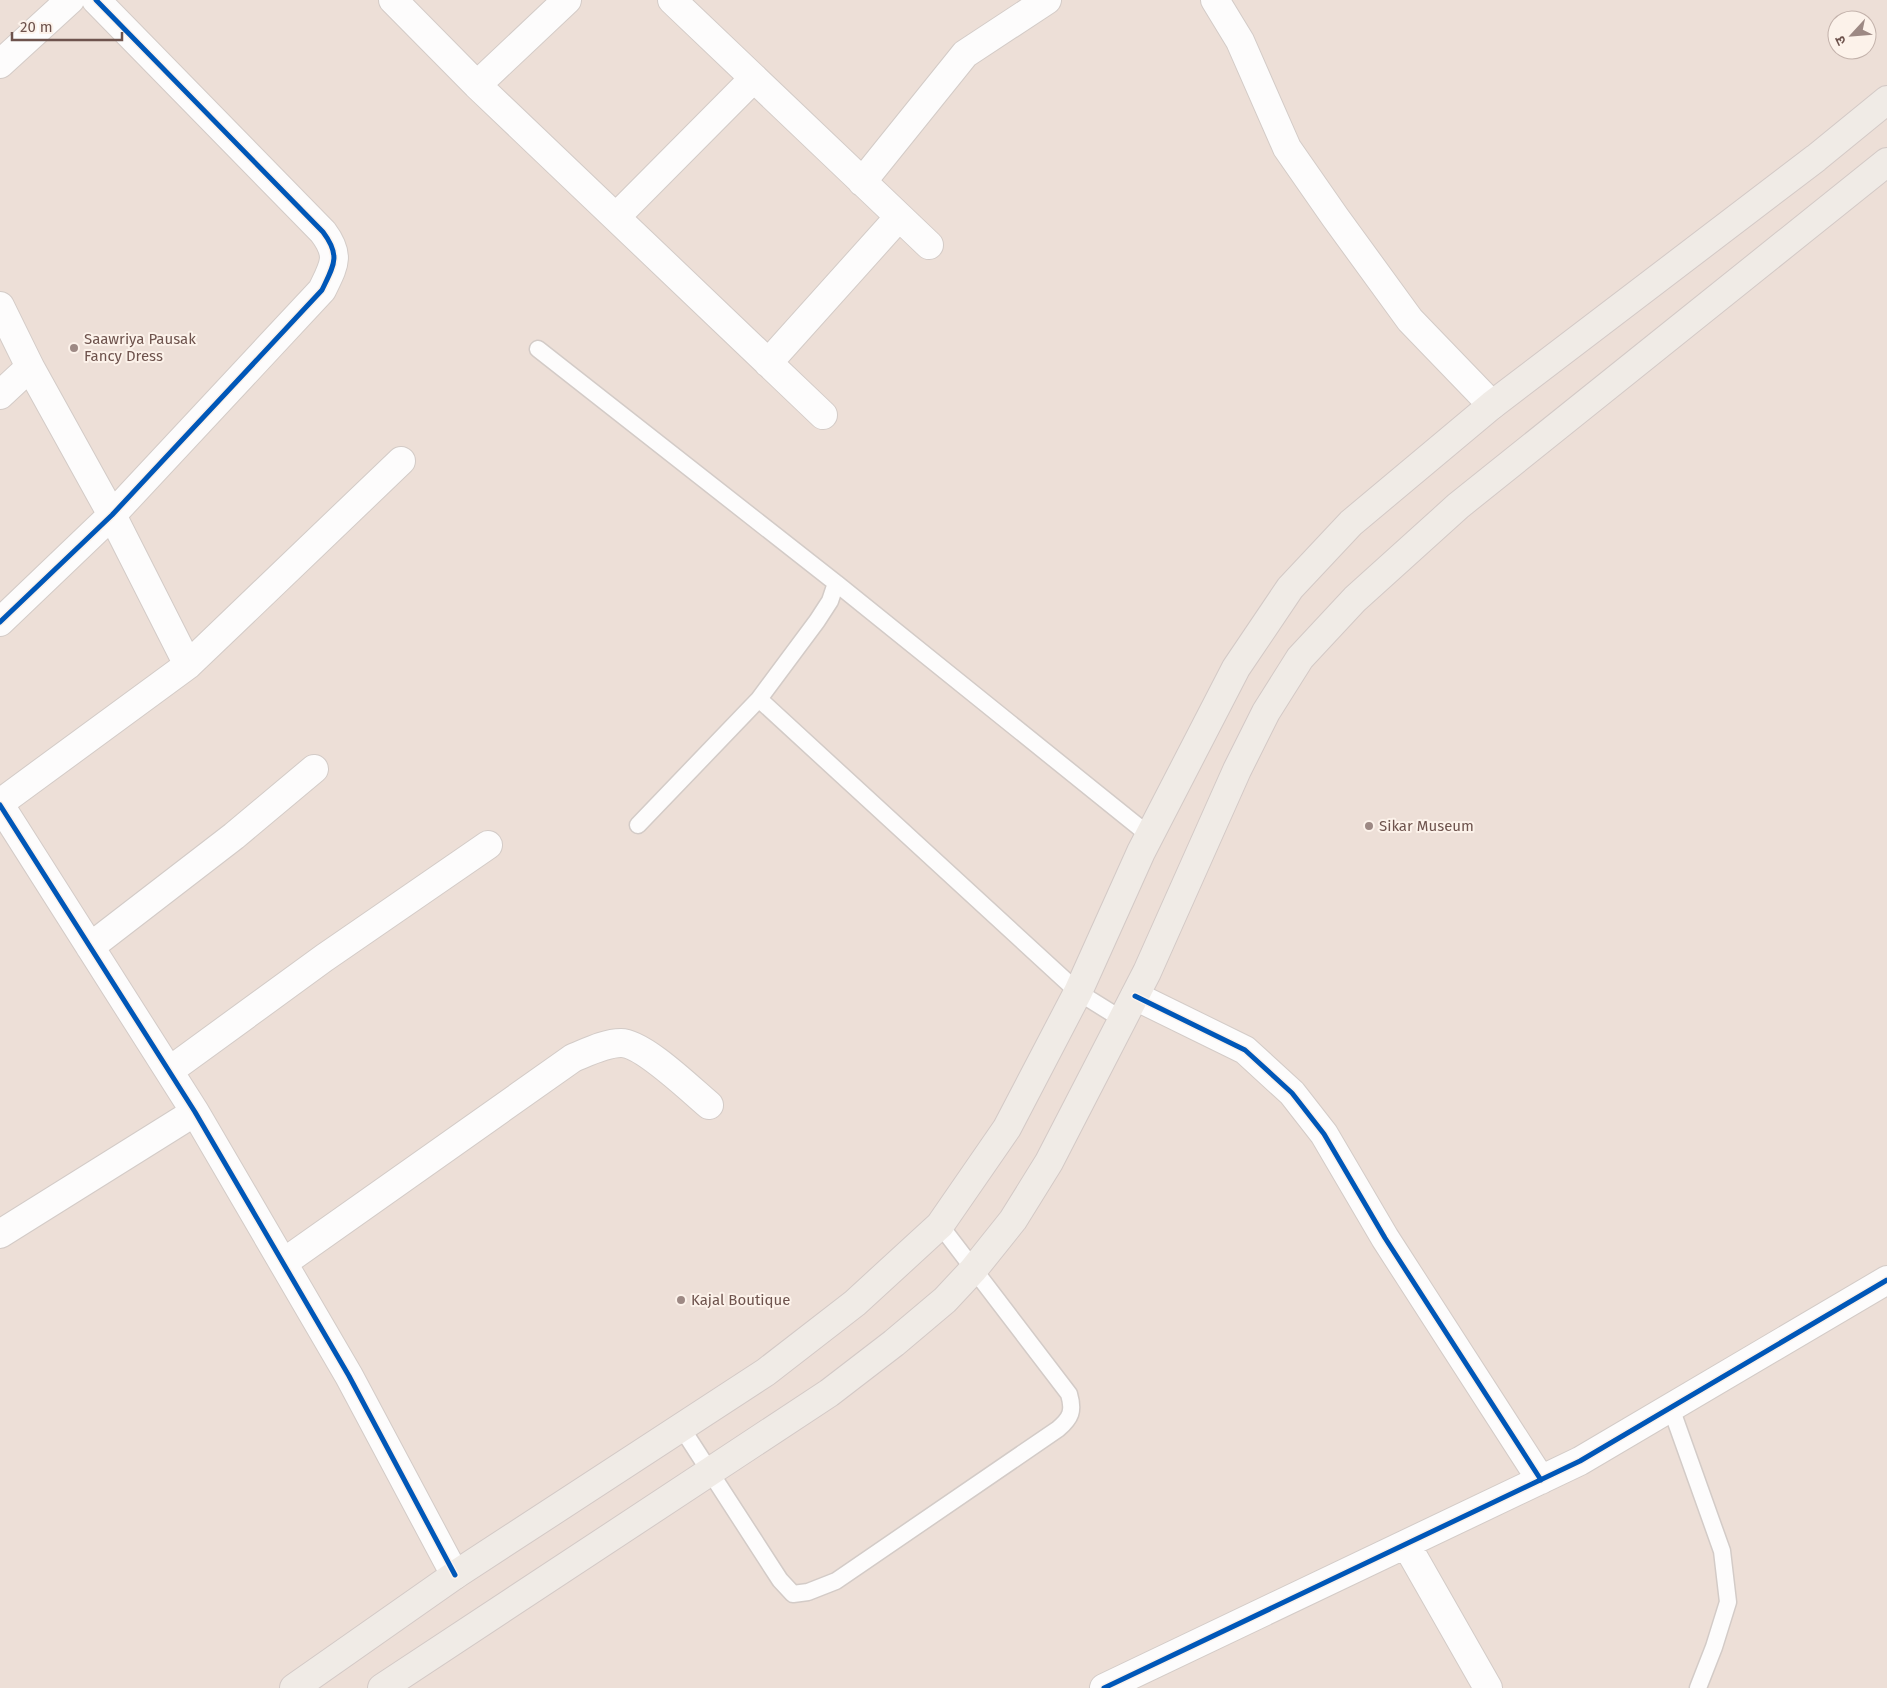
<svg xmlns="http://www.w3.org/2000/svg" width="1887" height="1688" font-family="'Fira Sans','Noto Sans Devanagari',sans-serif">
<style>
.residential{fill:#eddfd7;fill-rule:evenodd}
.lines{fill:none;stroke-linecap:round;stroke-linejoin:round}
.service-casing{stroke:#d3cbc7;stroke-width:19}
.minor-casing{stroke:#d3cbc7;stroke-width:30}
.primary-casing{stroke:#d3c9c6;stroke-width:30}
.service{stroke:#fdfcfc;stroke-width:16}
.minor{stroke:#fdfcfc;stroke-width:28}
.primary{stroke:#f0ebe6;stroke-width:28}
.cycleway-casing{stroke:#fcf2ea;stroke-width:8}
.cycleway{stroke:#0057b8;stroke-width:5}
.poi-dot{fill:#9d8984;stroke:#fcf2ea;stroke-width:2}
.labels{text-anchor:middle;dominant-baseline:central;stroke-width:4;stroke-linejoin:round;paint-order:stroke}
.poi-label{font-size:15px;fill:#6e534d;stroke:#fcf2ea;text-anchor:start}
</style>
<rect width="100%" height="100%" fill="#f4eee9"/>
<path class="residential" d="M 0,0 L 1887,0 L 1887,1688 L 0,1688 ZM 1837,20 L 1867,20 L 1867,50 L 1837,50 Z"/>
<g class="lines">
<g class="service-casing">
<path id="service" d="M 538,349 L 836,583 L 830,601 L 817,621 L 759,699 L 638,825
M 836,583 L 1150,836
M 759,699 L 1078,992 L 1123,1020
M 1671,1408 L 1722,1551 L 1728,1602 L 1714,1647 L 1698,1688
M 681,1427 L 780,1580 L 793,1594 L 808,1592 L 836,1581 L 1058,1429 C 1071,1418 1074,1411 1069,1394 L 940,1225"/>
</g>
<g class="minor-casing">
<path id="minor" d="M 393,0 L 477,85 L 823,415
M 672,0 L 929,245
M 1215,0 L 1240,41 L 1287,148 L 1335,217 L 1410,320 L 1492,405
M 0,64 L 70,0
M 477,85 L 567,0
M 862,182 L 965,54 L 1047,0
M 616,217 L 754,78
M 0,306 L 30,367 L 0,395
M 768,363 L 899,217
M 30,367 L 112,515 L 188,665
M 0,622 L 112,515 L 322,290 C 334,265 341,256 323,232 L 96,0
M 0,803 L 188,665 L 401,461
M 0,805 L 195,1112 L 349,1376 L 455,1575
M 90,947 L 234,836 L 314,769
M 1135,996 L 1245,1050 L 1292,1093 L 1324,1134 L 1385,1238 L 1541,1480
M 169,1071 L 324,958 L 488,845
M 0,1234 L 195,1112
M 283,1263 L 573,1058 C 588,1052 605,1043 621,1043 C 643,1043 691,1090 709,1105
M 1406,1544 L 1488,1688
M 1104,1688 L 1580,1461 L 1887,1280"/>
</g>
<g class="primary-casing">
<path id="primary" d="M 294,1688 L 455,1575 L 766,1372 L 855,1303 L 940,1225 L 1007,1128 L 1078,992 L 1141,852 L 1236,668 L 1290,588 L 1351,523 L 1492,405 L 1816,158 L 1887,100
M 382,1688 L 829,1393 L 894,1343 L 945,1300 L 973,1270 L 1013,1220 L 1049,1162 L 1147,972 L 1237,770 L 1266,712 L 1300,658 L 1355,599 L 1458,506 L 1887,162"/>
</g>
<use href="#service" class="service"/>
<use href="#minor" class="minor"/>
<use href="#primary" class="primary"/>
<g class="cycleway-casing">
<path id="cycleway" d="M 0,622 L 112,515 L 322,290 C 334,265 341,256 323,232 L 96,0
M 0,805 L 195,1112 L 349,1376 L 455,1575
M 1135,996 L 1245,1050 L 1292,1093 L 1324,1134 L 1385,1238 L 1541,1480
M 1104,1688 L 1580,1461 L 1887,1280"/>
</g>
<use href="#cycleway" class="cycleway"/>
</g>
<g class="poi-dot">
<circle cx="74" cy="348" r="5"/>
<circle cx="1369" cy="826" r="5"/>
<circle cx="681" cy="1300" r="5"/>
</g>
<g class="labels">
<g class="poi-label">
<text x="84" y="339">Saawriya Pausak<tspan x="84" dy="17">Fancy Dress</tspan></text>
<text x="1379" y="826">Sikar Museum</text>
<text x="691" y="1300">Kajal Boutique</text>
</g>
</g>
<g transform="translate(1852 35) rotate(244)"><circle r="24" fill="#fcf2ea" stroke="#c3b2ab"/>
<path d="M0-4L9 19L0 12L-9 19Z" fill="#9d8984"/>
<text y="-8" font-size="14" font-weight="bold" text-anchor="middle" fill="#6e534d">उ</text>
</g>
<path d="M12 32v8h110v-8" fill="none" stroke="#6e534d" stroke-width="2.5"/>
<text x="20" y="32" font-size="15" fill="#6e534d" stroke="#fcf2ea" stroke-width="4" paint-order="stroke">20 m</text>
</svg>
